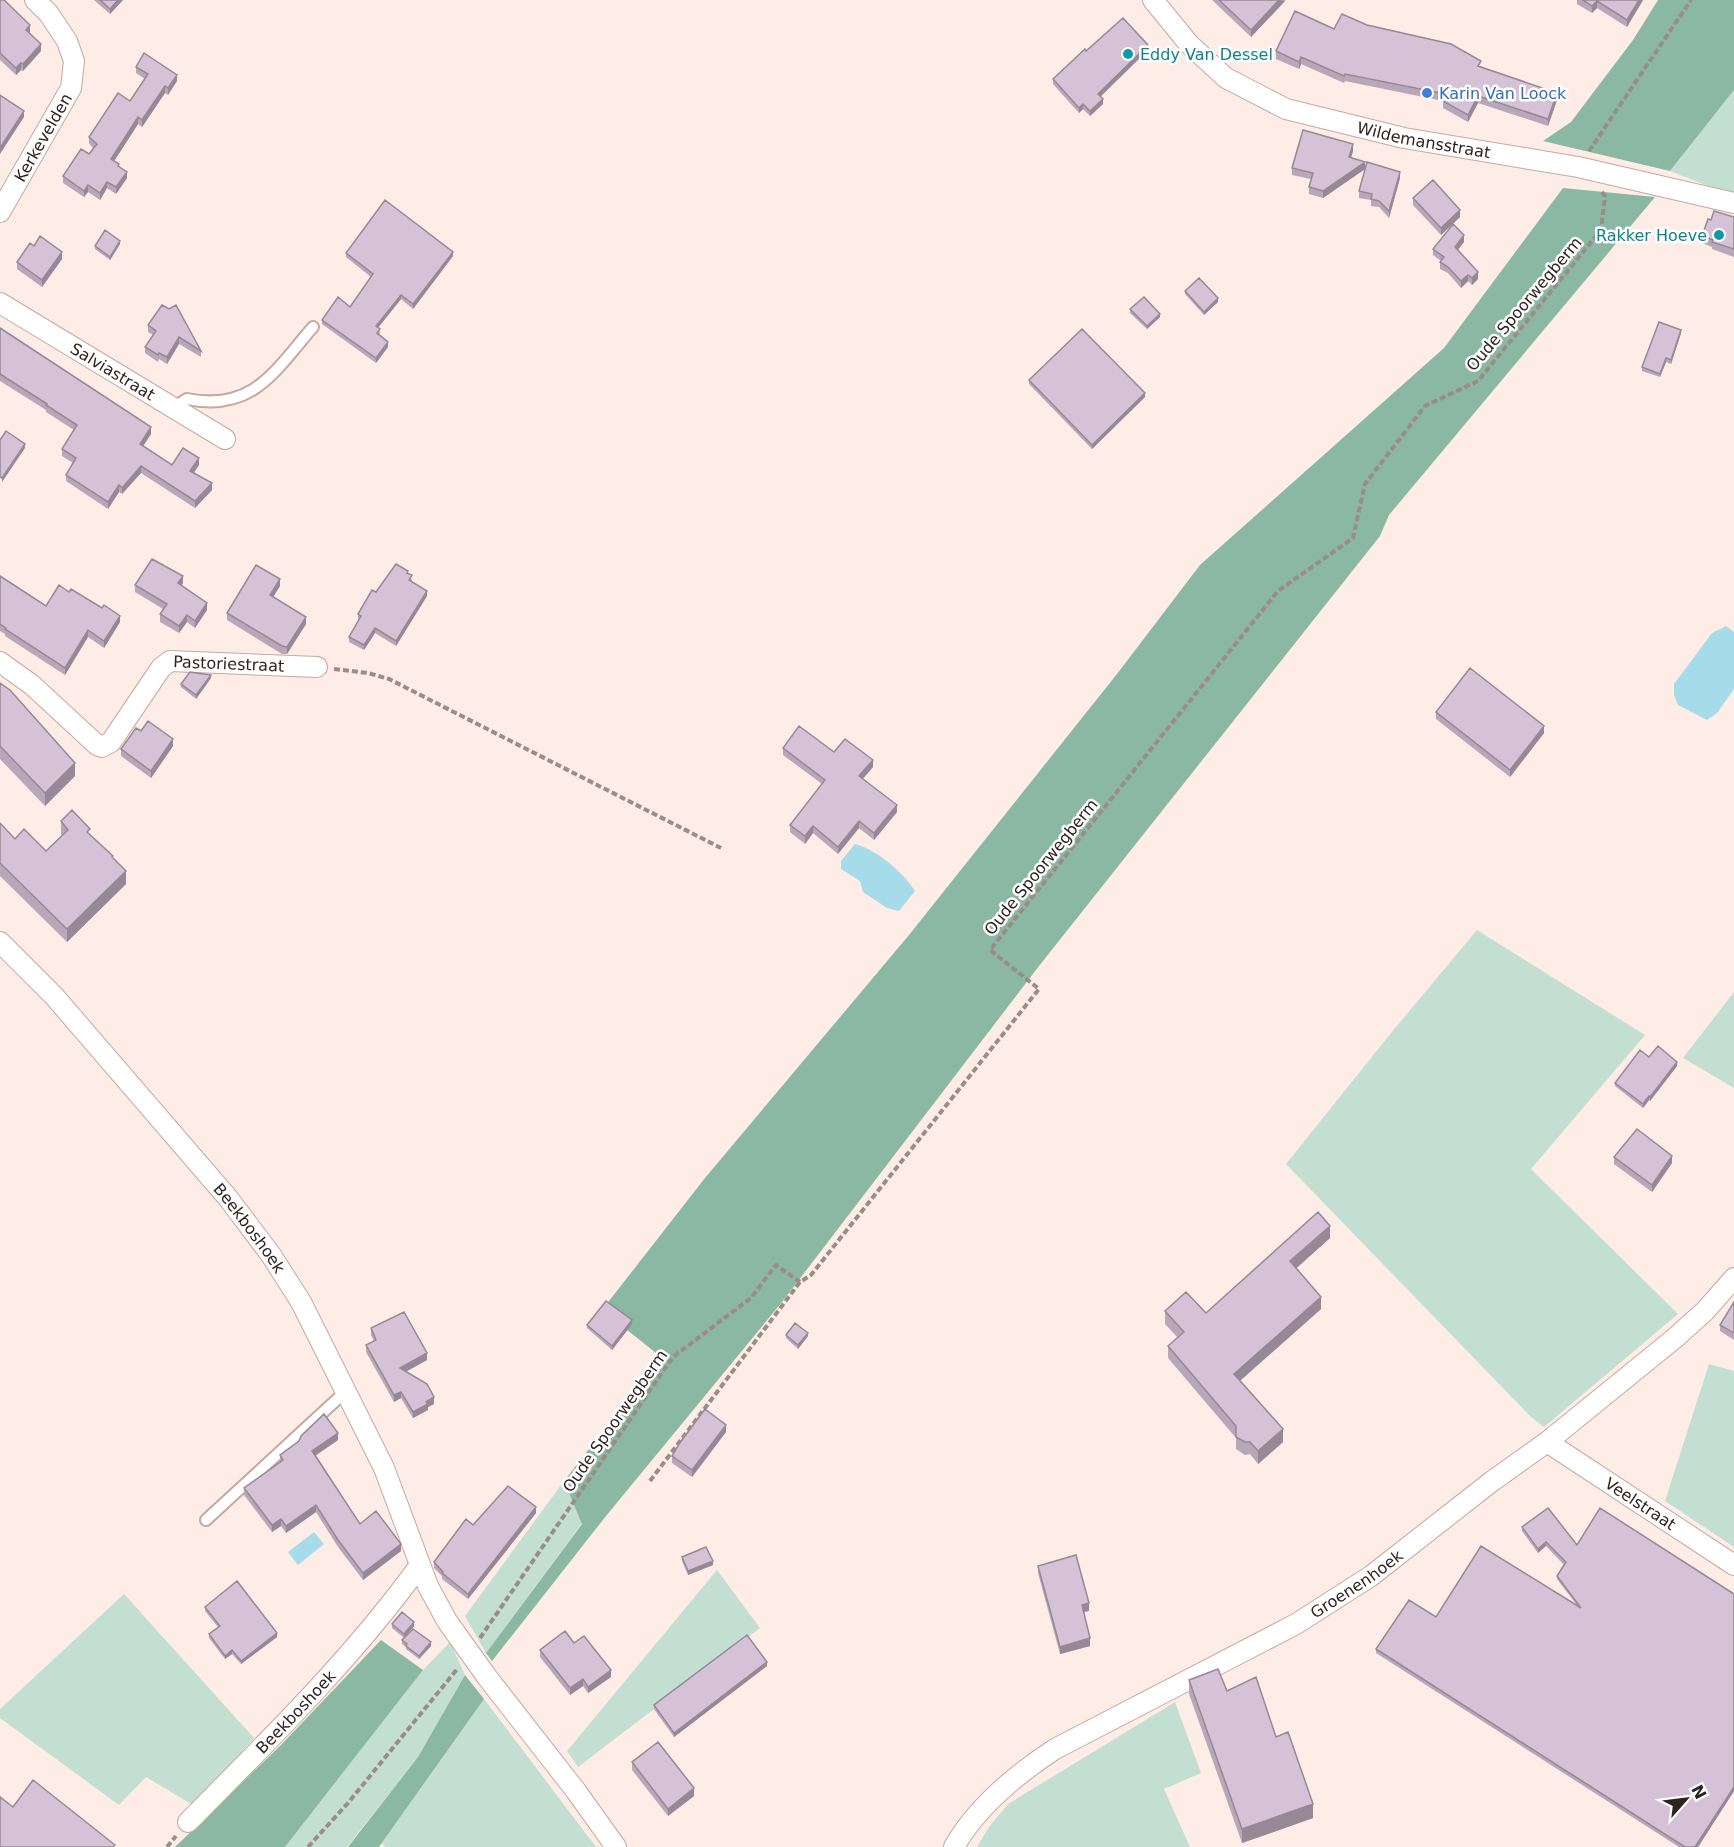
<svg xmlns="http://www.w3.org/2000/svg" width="1734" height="1847" font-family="'DejaVu Sans',sans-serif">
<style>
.green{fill:#c3dfd1}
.forest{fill:#8bb8a2}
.water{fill:#a6dbe9}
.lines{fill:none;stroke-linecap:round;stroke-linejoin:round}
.lane-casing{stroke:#c5a99f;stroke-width:14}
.street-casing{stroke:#c5a99f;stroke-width:22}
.path{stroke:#9b8c87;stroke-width:4;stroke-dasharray:6 3;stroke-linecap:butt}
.lane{stroke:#fff;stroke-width:10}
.street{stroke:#fff;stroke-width:20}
.wall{fill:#b8a7b8}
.shaded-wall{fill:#968896}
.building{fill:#d6c2d6;stroke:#968896;stroke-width:1.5}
.culture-dot{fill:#0f9aa8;stroke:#fefefe;stroke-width:2}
.shop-dot{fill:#3f7fe0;stroke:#fefefe;stroke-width:2}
.labels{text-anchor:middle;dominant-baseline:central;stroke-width:5;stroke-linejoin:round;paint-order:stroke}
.culture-label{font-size:16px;fill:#0d838f;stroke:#fefefe;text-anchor:start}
.shop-label{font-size:16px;fill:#366cbe;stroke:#fefefe;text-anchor:start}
.street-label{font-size:16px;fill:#2e231f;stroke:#fefefe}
</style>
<rect width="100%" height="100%" fill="#feece6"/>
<path class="green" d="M 1734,90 L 1734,196 L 1670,171 Z
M 1477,930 L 1645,1035 L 1531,1169 L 1678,1314 L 1544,1427 L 1531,1417 L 1286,1164 L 1391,1033 Z
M 1734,992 L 1734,1088 L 1683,1058 Z
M 1709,1364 L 1734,1371 L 1734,1547 L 1665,1501 Z
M 564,1481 L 582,1523 L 486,1653 L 465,1616 Z
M 717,1570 L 760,1628 L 578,1767 L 567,1751 Z
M 124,1594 L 254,1738 L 193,1805 L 146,1777 L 119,1805 L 0,1718 L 0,1709 Z
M 450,1642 L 465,1675 L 418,1757 L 347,1847 L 285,1847 L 423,1670 Z
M 484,1699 L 596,1847 L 385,1847 L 382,1843 Z
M 1175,1702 L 1201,1773 L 1164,1789 L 1190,1847 L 977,1847 L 989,1827 L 1008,1804 Z"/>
<path class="forest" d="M 1658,0 L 1734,0 L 1734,90 L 1670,171 L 1543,141 L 1571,122 L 1633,40 Z
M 1563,188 L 1655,197 L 1389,515 L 1380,536 L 1039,966 L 782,1302 L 606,1516 L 492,1661 L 486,1653 L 582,1524 L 564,1481 L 661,1357 L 602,1310 L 705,1178 L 909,935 L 1117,674 L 1200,565 L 1444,348 Z
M 381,1640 L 423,1670 L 285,1847 L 175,1847 L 281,1745 Z
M 465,1675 L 484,1699 L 379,1847 L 348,1847 L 418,1757 Z"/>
<path class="water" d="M 1726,626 L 1734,632 L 1734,689 L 1717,713 L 1707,720 L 1678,705 L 1674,695 L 1674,684 L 1712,633 Z
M 855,844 C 877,850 902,871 915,891 L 899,911 L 887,908 L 863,892 L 860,881 L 841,869 L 841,861 Z
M 314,1532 L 324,1544 L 298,1565 L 288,1552 Z"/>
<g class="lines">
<g class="lane-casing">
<path id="lane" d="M 173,408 L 187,399 C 253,412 274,372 313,327
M 206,1520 L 345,1392"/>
</g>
<g class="street-casing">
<g id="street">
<path id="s1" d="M 1153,0 L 1189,44 L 1226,78 L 1286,109 L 1404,138 L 1578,167 L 1734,203"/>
<path id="s2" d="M 0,212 L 71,88 L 74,61 L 67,41 L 49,14 L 35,0"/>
<path id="s3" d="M 0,303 L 225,439"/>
<path id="s4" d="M 0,662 L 32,685 L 97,745 L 102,747 L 111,742 L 161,668 L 170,661 L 317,667"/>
<path id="s5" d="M 0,942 L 54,996 L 228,1198 L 271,1255 L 301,1302 L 384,1468 L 428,1586 L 447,1621 L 487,1677 L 576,1791 L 616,1847"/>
<path id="s6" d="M 1547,1442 L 1734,1565"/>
<path id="s7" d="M 188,1822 C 269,1740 352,1659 420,1565"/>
<path id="s8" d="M 954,1847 C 977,1806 1017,1774 1055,1749 L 1296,1624 L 1371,1576 L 1491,1482 L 1547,1442 L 1675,1338 L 1705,1311 L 1734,1278"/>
</g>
</g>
<path class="path" d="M 1589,151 L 1691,0
M 334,669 L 368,673 L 389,679 L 721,848
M 650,1481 L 800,1282 L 811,1275 L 1039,989 L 990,950 L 1278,591 L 1353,538 L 1365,484 L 1425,406 L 1478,381 L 1601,230 L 1605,196 L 1601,191
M 480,1638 L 673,1357 L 751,1298 L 776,1265 L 800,1282
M 167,1847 L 176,1836
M 308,1847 L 348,1803 L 458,1668"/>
<use href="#lane" class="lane"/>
<use href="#street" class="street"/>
</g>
<path class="wall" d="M 0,0 L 30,32 L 30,33 L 41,51 L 23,71 L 21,70 L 16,75 L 0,60 Z
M 94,0 L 123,0 L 110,14 Z
M 1212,0 L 1285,0 L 1285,1 L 1251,37 Z
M 1577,0 L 1643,0 L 1627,27 L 1597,8 L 1592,13 L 1577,4 Z
M 1367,25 L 1481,67 L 1557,100 L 1548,126 L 1478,103 L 1468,122 L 1443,108 L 1443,101 L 1345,81 L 1344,83 L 1301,64 L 1299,69 L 1276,59 L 1276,51 L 1334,29 Z
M 1148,50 L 1101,96 L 1103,104 L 1090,116 L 1083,109 L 1079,113 L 1053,84 L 1053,79 L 1086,51 Z
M 136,67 L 177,81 L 168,95 L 165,93 L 142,127 L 138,124 L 114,161 L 127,178 L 116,194 L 107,188 L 100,200 L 88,192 L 84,197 L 63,183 L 63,176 L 89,154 L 93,148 L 89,143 L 89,137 L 130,101 L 145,79 L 136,73 Z
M 1353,151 L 1351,158 L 1365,169 L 1323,198 L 1309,194 L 1309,187 L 1311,179 L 1292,175 L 1292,168 Z
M 1400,178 L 1389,218 L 1379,207 L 1371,206 L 1371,200 L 1359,198 L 1359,191 Z
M 1413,198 L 1460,217 L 1441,235 L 1413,205 Z
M 1734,217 L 1734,257 L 1712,249 L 1712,247 L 1702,243 L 1702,236 L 1711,220 Z
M 1464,242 L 1458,250 L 1478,279 L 1472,285 L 1468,281 L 1461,288 L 1448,273 L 1440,269 L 1440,262 L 1441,261 L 1433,255 L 1433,249 Z
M 120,244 L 110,260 L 95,249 L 95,246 Z
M 34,246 L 62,259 L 42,287 L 17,269 L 17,262 Z
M 346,253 L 453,256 L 413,309 L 401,299 L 378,328 L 380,333 L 379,335 L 388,347 L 376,363 L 322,324 L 322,320 L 350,307 L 371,277 L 346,257 Z
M 1185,291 L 1218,302 L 1204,315 L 1185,294 Z
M 162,305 L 201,351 L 201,357 L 179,344 L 167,364 L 159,359 L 158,362 L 145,353 L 145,347 L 153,335 L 148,332 L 148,325 Z
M 1130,309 L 1160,317 L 1147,329 L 1130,313 Z
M 0,328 L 151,434 L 143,446 L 172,465 L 199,465 L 194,473 L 212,490 L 195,508 L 141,473 L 122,494 L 119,492 L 108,509 L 66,481 L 66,475 L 73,463 L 62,456 L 62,449 L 74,430 L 46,412 L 46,410 L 0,381 Z
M 1681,333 L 1671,364 L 1666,362 L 1660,377 L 1642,371 L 1642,367 Z
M 1029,380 L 1145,397 L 1092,449 L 1029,384 Z
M 408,573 L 412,580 L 411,581 L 427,596 L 396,646 L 375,633 L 364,650 L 349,642 L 349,637 L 359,619 L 358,618 L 358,614 L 376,592 Z
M 0,576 L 46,606 L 120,622 L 104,648 L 88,637 L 65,675 L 5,636 L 5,634 L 0,631 Z
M 183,583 L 181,586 L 207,610 L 195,628 L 187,622 L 179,633 L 160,622 L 160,614 L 163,609 L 135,592 L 135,585 Z
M 280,586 L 273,597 L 306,624 L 287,654 L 282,654 L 227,620 L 227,613 Z
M 211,678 L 196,699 L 181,687 L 181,684 Z
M 0,683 L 75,776 L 45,806 L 0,759 Z
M 1436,712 L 1544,733 L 1510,777 L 1436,719 Z
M 141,731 L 173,746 L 151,778 L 121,756 L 121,749 Z
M 783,748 L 834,752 L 873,767 L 863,779 L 897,812 L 874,840 L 859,828 L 838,854 L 813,833 L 805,844 L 790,832 L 790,825 L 822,784 L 783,755 Z
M 61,821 L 90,835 L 113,858 L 126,884 L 67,942 L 0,876 L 0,823 L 15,839 L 46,851 L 62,835 L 61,834 Z
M 1649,1057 L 1677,1066 L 1650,1101 L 1649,1100 L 1643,1108 L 1615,1086 L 1615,1083 Z
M 1614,1157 L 1672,1163 L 1652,1192 L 1614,1164 Z
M 1330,1238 L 1296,1268 L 1321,1309 L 1240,1381 L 1283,1442 L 1258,1464 L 1250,1454 L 1245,1455 L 1236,1449 L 1236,1438 L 1168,1358 L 1168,1346 L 1178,1338 L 1165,1324 L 1165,1311 L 1206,1313 Z
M 1734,1302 L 1734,1340 L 1720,1331 L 1720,1325 Z
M 632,1324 L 612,1350 L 587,1328 L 587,1325 Z
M 371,1328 L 427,1360 L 405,1372 L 434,1404 L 428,1407 L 428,1410 L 413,1418 L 401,1398 L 394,1402 L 366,1352 L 366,1345 L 374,1341 L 371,1335 Z
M 786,1335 L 808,1336 L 798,1349 L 786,1338 Z
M 726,1432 L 692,1477 L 672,1463 L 672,1456 Z
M 338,1440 L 316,1455 L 360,1524 L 401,1551 L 363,1580 L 338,1547 L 316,1512 L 286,1533 L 281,1526 L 272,1532 L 244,1495 L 244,1488 L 280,1462 L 280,1455 Z
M 536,1513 L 468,1599 L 442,1579 L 442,1576 L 434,1568 L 434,1562 L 473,1525 Z
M 1522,1527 L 1734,1594 L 1734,1791 L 1698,1847 L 1679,1847 L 1376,1653 L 1376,1649 L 1436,1617 L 1576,1604 L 1557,1579 L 1557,1576 L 1564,1565 L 1546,1546 L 1538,1553 L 1522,1531 Z
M 682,1557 L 713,1565 L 688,1575 L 682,1561 Z
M 1038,1566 L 1089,1611 L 1083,1612 L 1090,1646 L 1060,1654 L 1038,1573 Z
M 205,1607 L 277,1637 L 241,1664 L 232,1654 L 225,1659 L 209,1638 L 209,1634 L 218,1627 L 205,1611 Z
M 392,1624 L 414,1626 L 404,1638 L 392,1628 Z
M 402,1640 L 431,1646 L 419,1659 L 406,1649 L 406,1647 L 402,1644 Z
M 574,1643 L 611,1677 L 588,1693 L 583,1686 L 570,1695 L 540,1657 L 540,1650 Z
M 767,1666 L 674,1737 L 654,1709 L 654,1705 Z
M 1189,1680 L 1227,1691 L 1313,1818 L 1242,1843 L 1189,1694 Z
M 632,1762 L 694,1796 L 668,1816 L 632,1770 Z"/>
<path class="shaded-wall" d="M 118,0 L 123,0 L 110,14 L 110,9 Z
M 1279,0 L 1285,1 L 1251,37 L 1251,30 Z
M 1639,0 L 1643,0 L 1627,27 L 1627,20 Z
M 1597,1 L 1597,8 L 1592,13 L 1592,6 Z
M 30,25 L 30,32 L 26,37 L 26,30 Z
M 41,44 L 41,51 L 23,71 L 23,64 Z
M 1148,45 L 1148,50 L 1098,99 L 1098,94 Z
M 1301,57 L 1301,64 L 1299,69 L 1299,62 Z
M 21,63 L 21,70 L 16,75 L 16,68 Z
M 177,75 L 177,81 L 168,95 L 168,88 Z
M 165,86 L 165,93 L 142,127 L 142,120 Z
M 1557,93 L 1557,100 L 1548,126 L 1548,119 Z
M 1478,96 L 1478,103 L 1468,122 L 1468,115 Z
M 1103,99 L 1103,104 L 1090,116 L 1090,111 Z
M 1083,104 L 1083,109 L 1079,113 L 1079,108 Z
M 24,111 L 24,117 L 0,154 L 0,148 Z
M 138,117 L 138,124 L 111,166 L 111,159 Z
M 1353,144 L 1353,151 L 1349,164 L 1349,157 Z
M 1365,162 L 1365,169 L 1323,198 L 1323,191 Z
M 127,172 L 127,178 L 116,194 L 116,187 Z
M 1400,172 L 1400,178 L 1389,218 L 1389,211 Z
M 107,182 L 107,188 L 100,200 L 100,193 Z
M 88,185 L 88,192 L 84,197 L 84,191 Z
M 1460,210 L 1460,217 L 1441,235 L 1441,228 Z
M 1464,235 L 1464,242 L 1455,253 L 1455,247 Z
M 120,241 L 120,244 L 110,260 L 110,257 Z
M 62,252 L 62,259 L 42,287 L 42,280 Z
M 453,252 L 453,256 L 413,309 L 413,304 Z
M 1478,272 L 1478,279 L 1472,285 L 1472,278 Z
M 1468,275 L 1468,281 L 1461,288 L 1461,281 Z
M 401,295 L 401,299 L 376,330 L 376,326 Z
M 1218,298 L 1218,302 L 1204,315 L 1204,312 Z
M 1160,314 L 1160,317 L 1147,329 L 1147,326 Z
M 1681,330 L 1681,333 L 1671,364 L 1671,360 Z
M 179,337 L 179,344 L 167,364 L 167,357 Z
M 388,342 L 388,347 L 376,363 L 376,358 Z
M 1666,358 L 1666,362 L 1660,377 L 1660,374 Z
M 1145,393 L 1145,397 L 1092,449 L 1092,445 Z
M 151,427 L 151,434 L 140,451 L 140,444 Z
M 25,444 L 25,448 L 2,482 L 2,478 Z
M 199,458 L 199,465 L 190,477 L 190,471 Z
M 141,466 L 141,473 L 122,494 L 122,488 Z
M 212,483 L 212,490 L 195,508 L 195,501 Z
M 119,485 L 119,492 L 108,509 L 108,502 Z
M 183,576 L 183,583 L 178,591 L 178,583 Z
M 280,579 L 280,586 L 270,602 L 270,595 Z
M 427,591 L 427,596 L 396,646 L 396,641 Z
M 207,603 L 207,610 L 195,628 L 195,621 Z
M 187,615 L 187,622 L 179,633 L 179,626 Z
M 120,616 L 120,622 L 104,648 L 104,641 Z
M 306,617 L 306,624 L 287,654 L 287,647 Z
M 375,628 L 375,633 L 364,650 L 364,645 Z
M 88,630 L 88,637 L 65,675 L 65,668 Z
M 211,675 L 211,678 L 196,699 L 196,695 Z
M 1544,726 L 1544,733 L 1510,777 L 1510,770 Z
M 173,739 L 173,746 L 151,778 L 151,771 Z
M 873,760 L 873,767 L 859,783 L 859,776 Z
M 75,763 L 75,776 L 45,806 L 45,793 Z
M 897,805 L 897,812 L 874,840 L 874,833 Z
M 859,821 L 859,828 L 838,854 L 838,847 Z
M 813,826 L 813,833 L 805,844 L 805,836 Z
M 126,871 L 126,884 L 67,942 L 67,929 Z
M 1677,1062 L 1677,1066 L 1650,1101 L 1650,1097 Z
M 1649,1096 L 1649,1100 L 1643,1108 L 1643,1104 Z
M 1672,1156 L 1672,1163 L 1652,1192 L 1652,1185 Z
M 1330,1226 L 1330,1238 L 1290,1274 L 1290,1261 Z
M 1321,1297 L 1321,1309 L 1234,1386 L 1234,1374 Z
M 632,1320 L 632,1324 L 612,1350 L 612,1346 Z
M 808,1333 L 808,1336 L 798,1349 L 798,1345 Z
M 427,1353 L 427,1360 L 400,1375 L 400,1368 Z
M 401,1392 L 401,1398 L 394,1402 L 394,1395 Z
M 434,1397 L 434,1404 L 428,1407 L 428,1410 L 413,1418 L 413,1412 Z
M 726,1425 L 726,1432 L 692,1477 L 692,1470 Z
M 1283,1429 L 1283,1442 L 1258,1464 L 1258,1451 Z
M 338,1433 L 338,1440 L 312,1458 L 312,1451 Z
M 316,1505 L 316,1512 L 286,1533 L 286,1526 Z
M 536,1507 L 536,1513 L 468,1599 L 468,1594 Z
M 281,1519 L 281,1526 L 272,1532 L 272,1525 Z
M 1546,1542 L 1546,1546 L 1538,1553 L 1538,1549 Z
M 401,1544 L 401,1551 L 363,1580 L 363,1573 Z
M 713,1561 L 713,1565 L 688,1575 L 688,1571 Z
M 1089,1603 L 1089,1611 L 1082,1612 L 1082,1605 Z
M 414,1622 L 414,1626 L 404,1638 L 404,1634 Z
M 277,1633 L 277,1637 L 241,1664 L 241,1661 Z
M 1090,1638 L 1090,1646 L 1060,1654 L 1060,1647 Z
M 431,1642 L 431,1646 L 419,1659 L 419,1656 Z
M 232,1650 L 232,1654 L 225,1659 L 225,1656 Z
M 767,1662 L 767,1666 L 674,1737 L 674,1733 Z
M 611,1670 L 611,1677 L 588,1693 L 588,1687 Z
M 583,1679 L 583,1686 L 570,1695 L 570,1688 Z
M 1734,1787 L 1734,1791 L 1698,1847 L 1695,1847 Z
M 694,1788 L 694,1796 L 668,1816 L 668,1809 Z
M 1313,1804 L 1313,1818 L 1242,1843 L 1242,1829 Z"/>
<path class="building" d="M 0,0 L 4,0 L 30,25 L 26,30 L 41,44 L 23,64 L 21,63 L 16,68 L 0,53 Z
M 100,0 L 118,0 L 110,9 Z
M 1219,0 L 1279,0 L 1251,30 Z
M 1583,0 L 1639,0 L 1627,20 L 1597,1 L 1592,6 Z
M 1295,11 L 1334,29 L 1342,14 L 1367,25 L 1451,44 L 1481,61 L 1478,66 L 1557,93 L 1548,119 L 1478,96 L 1468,115 L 1443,101 L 1446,94 L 1345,74 L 1344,76 L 1301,57 L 1299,62 L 1276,51 Z
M 1123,18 L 1148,45 L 1098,94 L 1103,99 L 1090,111 L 1083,104 L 1079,108 L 1053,79 L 1085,49 L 1086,51 Z
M 144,53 L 177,75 L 168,88 L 165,86 L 142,120 L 138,117 L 111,159 L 119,164 L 118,166 L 127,172 L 116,187 L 107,182 L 100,193 L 88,185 L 84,191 L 63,176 L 81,149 L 89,154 L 97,144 L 89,137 L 118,93 L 130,101 L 148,74 L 136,67 Z
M 0,95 L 24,111 L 0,148 Z
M 1303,130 L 1353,144 L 1349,157 L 1365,162 L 1323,191 L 1309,187 L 1313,173 L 1292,168 Z
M 1367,162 L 1400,172 L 1389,211 L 1379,201 L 1371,199 L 1372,194 L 1359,191 Z
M 1433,180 L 1460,210 L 1441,228 L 1413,198 Z
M 385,200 L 453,252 L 413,304 L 401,295 L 376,326 L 380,329 L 377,333 L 388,342 L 376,358 L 322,320 L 338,297 L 350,307 L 373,274 L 346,253 Z
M 1714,211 L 1734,217 L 1734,249 L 1712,242 L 1713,240 L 1702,236 L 1708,219 L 1711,220 Z
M 1453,224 L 1464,235 L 1455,247 L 1478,272 L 1472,278 L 1468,275 L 1461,281 L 1448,267 L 1440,262 L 1444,257 L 1433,249 Z
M 105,230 L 120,241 L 110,257 L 95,246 Z
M 40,236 L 62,252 L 42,280 L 17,262 L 30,243 L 34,246 Z
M 1199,278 L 1218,298 L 1204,312 L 1185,291 Z
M 1144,297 L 1160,314 L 1147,326 L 1130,309 Z
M 162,305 L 169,309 L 176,305 L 201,351 L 179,337 L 167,357 L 159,353 L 158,355 L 145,347 L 156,331 L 148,325 Z
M 1659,322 L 1681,330 L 1671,360 L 1666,358 L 1660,374 L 1642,367 Z
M 0,328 L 151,427 L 140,444 L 172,465 L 183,448 L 199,458 L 190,471 L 212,483 L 195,501 L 141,466 L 122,488 L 119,485 L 108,502 L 66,475 L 76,458 L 62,449 L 77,425 L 46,405 L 47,404 L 0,374 Z
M 1082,329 L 1145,393 L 1092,445 L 1029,380 Z
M 6,431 L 25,444 L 2,478 L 0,477 L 0,440 Z
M 152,559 L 183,576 L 178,583 L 207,603 L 195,621 L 187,615 L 179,626 L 160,614 L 167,604 L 135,585 Z
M 396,564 L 408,571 L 407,573 L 412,575 L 409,580 L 427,591 L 396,641 L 375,628 L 364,645 L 349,637 L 361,616 L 358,614 L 372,590 L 376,592 Z
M 256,565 L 280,579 L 270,595 L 306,617 L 287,647 L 282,646 L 227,613 Z
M 0,576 L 46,606 L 59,585 L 69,592 L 71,589 L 102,608 L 104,605 L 120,616 L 104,641 L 88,630 L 65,668 L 5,629 L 6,628 L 0,624 Z
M 1470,668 L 1544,726 L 1510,770 L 1436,712 Z
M 190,672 L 211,675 L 196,695 L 181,684 Z
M 0,683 L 10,690 L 75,763 L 45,793 L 0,746 Z
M 148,721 L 173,739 L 151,771 L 121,749 L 136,728 L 141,731 Z
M 799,726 L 834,752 L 845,739 L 873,760 L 859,776 L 897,805 L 874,833 L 859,821 L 838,847 L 813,826 L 805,836 L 790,825 L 825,780 L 783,748 Z
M 72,810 L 90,829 L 87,832 L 113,856 L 112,857 L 126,871 L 67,929 L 0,863 L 0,823 L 15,839 L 24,829 L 46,851 L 68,830 L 61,821 Z
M 1658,1046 L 1677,1062 L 1650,1097 L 1649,1096 L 1643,1104 L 1615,1083 L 1640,1050 L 1649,1057 Z
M 1637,1129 L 1672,1156 L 1652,1185 L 1614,1157 Z
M 1318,1212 L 1330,1226 L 1290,1261 L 1321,1297 L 1234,1374 L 1283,1429 L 1258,1451 L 1250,1442 L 1245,1442 L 1236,1437 L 1236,1426 L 1168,1346 L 1184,1332 L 1165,1311 L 1186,1292 L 1206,1313 Z
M 606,1301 L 632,1320 L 612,1346 L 587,1325 Z
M 1734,1302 L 1734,1333 L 1720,1325 Z
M 404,1312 L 427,1353 L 400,1368 L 427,1384 L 434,1397 L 426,1402 L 428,1404 L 413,1412 L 401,1392 L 394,1395 L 366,1345 L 376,1340 L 371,1328 Z
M 795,1323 L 808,1333 L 798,1345 L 786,1335 Z
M 705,1409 L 726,1425 L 692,1470 L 672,1456 L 679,1444 Z
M 324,1414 L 338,1433 L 312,1451 L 360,1524 L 376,1511 L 401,1544 L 363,1573 L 338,1540 L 316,1505 L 286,1526 L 281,1519 L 272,1525 L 244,1488 L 283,1460 L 280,1455 L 299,1441 L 301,1436 Z
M 508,1486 L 536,1507 L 468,1594 L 442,1573 L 443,1572 L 434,1562 L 466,1519 L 473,1525 Z
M 1548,1508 L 1577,1545 L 1600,1508 L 1734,1594 L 1734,1787 L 1695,1847 L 1685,1847 L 1376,1649 L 1409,1600 L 1436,1617 L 1481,1546 L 1581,1608 L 1557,1576 L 1566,1562 L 1546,1542 L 1538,1549 L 1522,1527 Z
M 706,1547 L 713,1561 L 688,1571 L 682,1557 Z
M 1076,1555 L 1089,1603 L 1082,1605 L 1090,1638 L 1060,1647 L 1038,1566 Z
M 237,1581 L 277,1633 L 241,1661 L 232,1650 L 225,1656 L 209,1634 L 220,1626 L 205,1607 Z
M 402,1612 L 414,1622 L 404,1634 L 392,1624 Z
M 413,1629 L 431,1642 L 419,1656 L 406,1646 L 407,1644 L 402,1640 Z
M 565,1631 L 574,1643 L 584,1636 L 611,1670 L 588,1687 L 583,1679 L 570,1688 L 540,1650 Z
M 747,1635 L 767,1662 L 674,1733 L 654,1705 Z
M 1218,1669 L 1227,1691 L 1256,1677 L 1276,1737 L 1288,1732 L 1313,1804 L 1242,1829 L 1189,1680 Z
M 658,1742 L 694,1788 L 668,1809 L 632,1762 Z
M 33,1780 L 115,1845 L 113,1847 L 0,1847 L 0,1797 L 13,1807 Z"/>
<g class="culture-dot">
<circle cx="1128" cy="54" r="6"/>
<circle cx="1719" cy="235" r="6"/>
</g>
<circle class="shop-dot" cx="1427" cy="93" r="6"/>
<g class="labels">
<g class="culture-label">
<text x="1140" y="54">Eddy Van Dessel</text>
<text x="1707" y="235" text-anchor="end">Rakker Hoeve</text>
</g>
<g class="shop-label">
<text x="1439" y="93">Karin Van Loock</text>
</g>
<g class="street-label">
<text stroke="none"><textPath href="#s2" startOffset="86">Kerkevelden</textPath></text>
<text stroke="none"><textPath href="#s1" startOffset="316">Wildemansstraat</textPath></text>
<text transform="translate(1524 304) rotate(-50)">Oude Spoorwegberm</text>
<text stroke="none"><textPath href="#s3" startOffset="132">Salviastraat</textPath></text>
<text stroke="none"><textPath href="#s4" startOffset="303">Pastoriestraat</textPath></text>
<text transform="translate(1041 867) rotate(-51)">Oude Spoorwegberm</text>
<text stroke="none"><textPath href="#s5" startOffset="380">Beekboshoek</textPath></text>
<text transform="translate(615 1421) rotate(-55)">Oude Spoorwegberm</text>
<text stroke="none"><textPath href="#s6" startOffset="112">Veelstraat</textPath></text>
<text stroke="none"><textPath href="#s8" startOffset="486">Groenenhoek</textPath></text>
<text stroke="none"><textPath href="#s7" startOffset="154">Beekboshoek</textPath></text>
</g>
</g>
<g transform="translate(1686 1799) rotate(62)" stroke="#fefefe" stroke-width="4.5" paint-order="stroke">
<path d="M0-4.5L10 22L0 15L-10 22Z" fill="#2e231f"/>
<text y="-9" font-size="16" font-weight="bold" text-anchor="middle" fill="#2e231f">N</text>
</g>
</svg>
